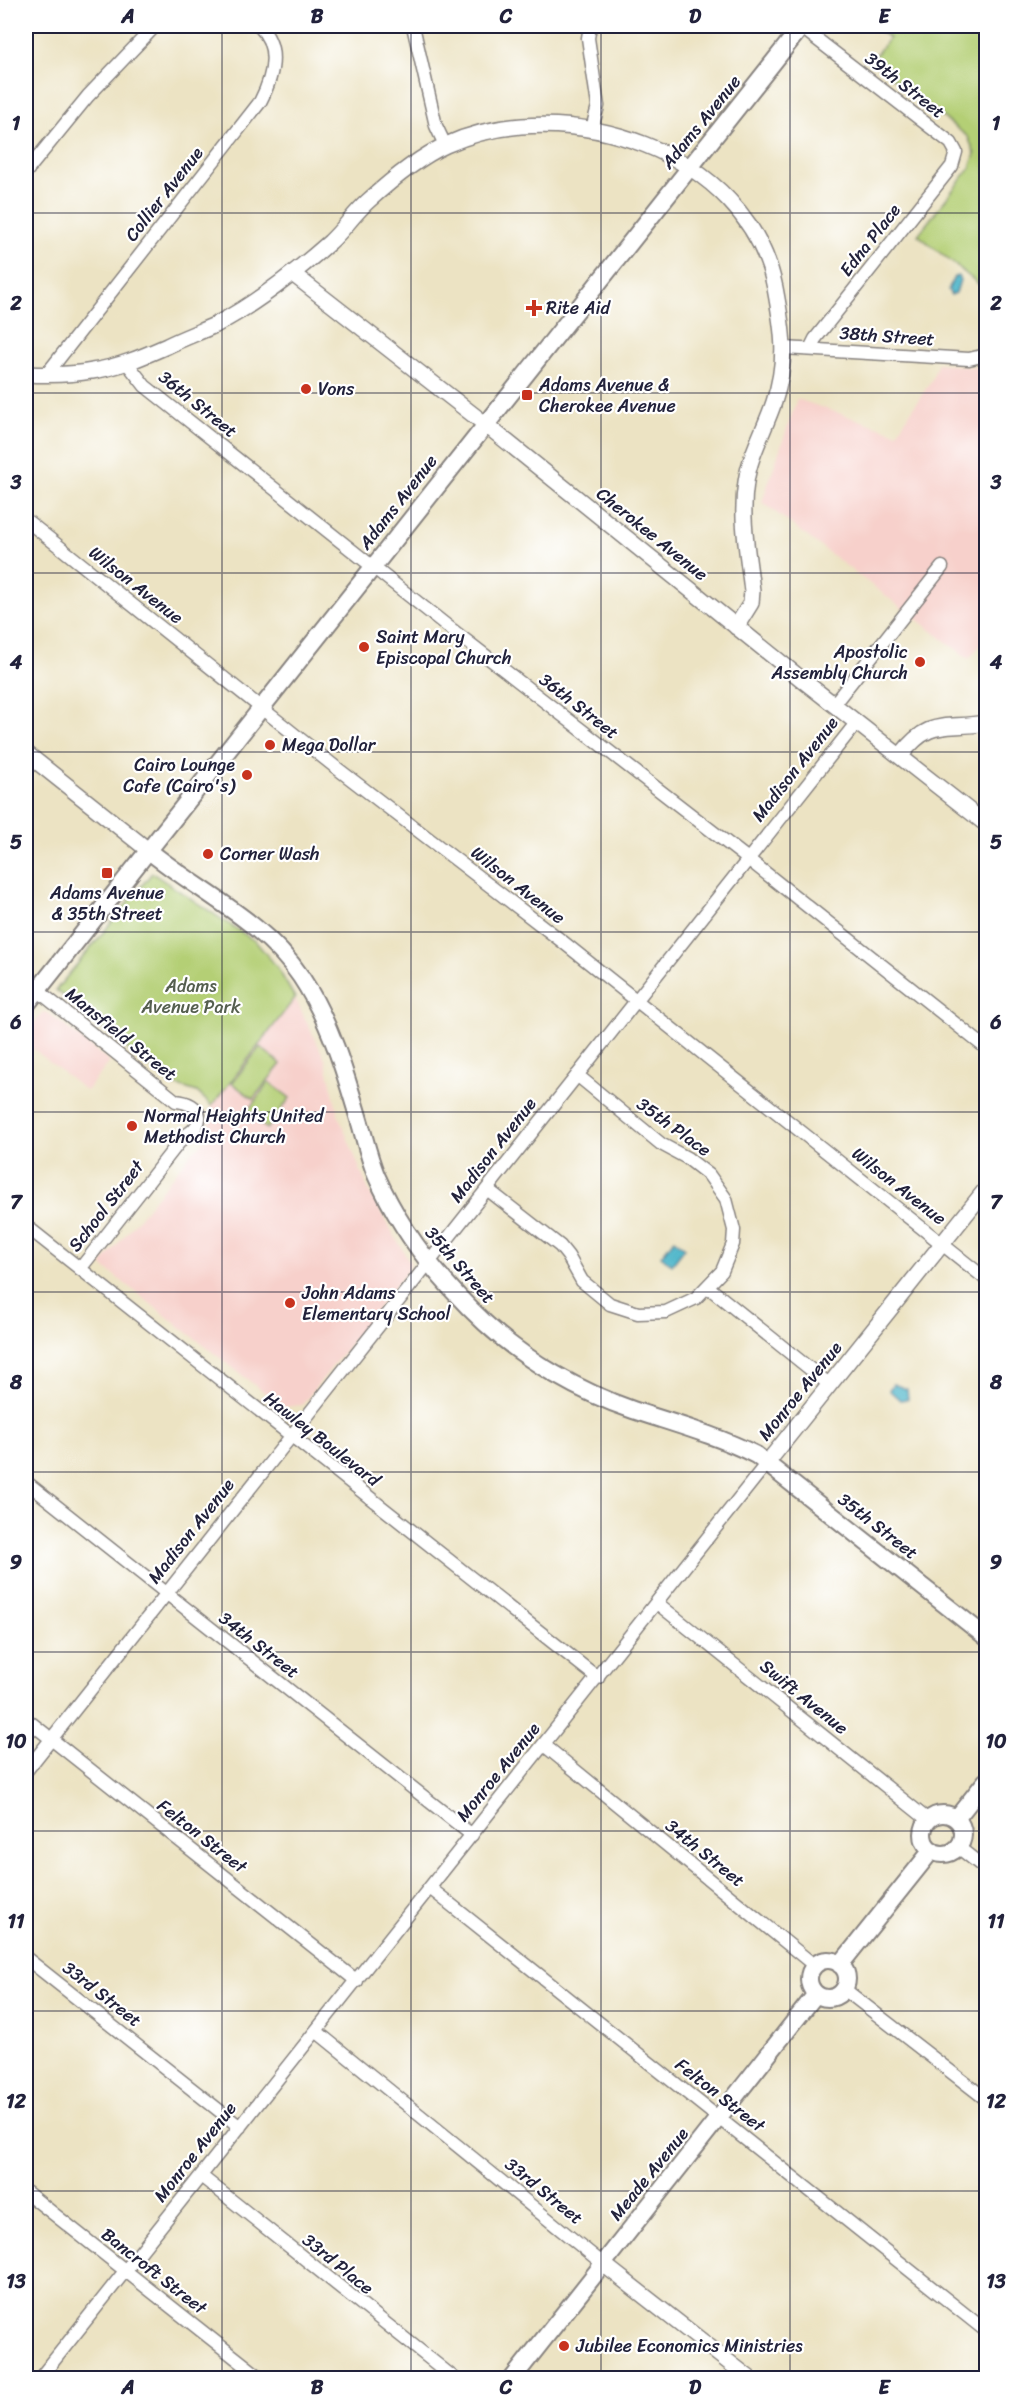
<svg xmlns="http://www.w3.org/2000/svg" width="1012" height="2404" font-family="Sriracha,sans-serif">
<style>
.built{fill:#f7d0cb}
.green{fill:#b4cf75;stroke:#6b7858;stroke-width:1.5}
.water{fill:#4ab4c8;stroke:#366b82;stroke-width:1.5}
.lines{fill:none;stroke-linecap:round;stroke-linejoin:round}
.minor-casing{stroke:#87827f;stroke-width:15}
.tertiary-casing{stroke:#87827f;stroke-width:18}
.secondary-casing{stroke:#87827f;stroke-width:20}
.minor{stroke:#fff;stroke-width:12}
.tertiary{stroke:#fff;stroke-width:15}
.secondary{stroke:#fff;stroke-width:16}
.grid{fill:none;stroke:#22223b;stroke-width:1.5;stroke-opacity:0.55}
.poi-dot{fill:#c8321e;stroke:#fff;stroke-width:2}
.labels{text-anchor:middle;dominant-baseline:central;stroke-width:4.5;stroke-linejoin:round;paint-order:stroke}
.street-label{font-size:18px;fill:#22223b;stroke:#fff}
.poi-label{font-size:18px;fill:#22223b;stroke:#fff;text-anchor:start}
.park-label{font-size:18px;fill:#555f4f;stroke:#fff}
.neatline{fill:none;stroke:#22223b;stroke-width:2}
.grid-label{font-size:20px;text-anchor:middle;font-weight:bold;fill:#22223b}
</style>
<rect width="100%" height="100%" fill="#fff"/>
<filter id="ink" filterUnits="userSpaceOnUse"><feTurbulence type="fractalNoise" baseFrequency=".0167" numOctaves="2"/><feDisplacementMap in="SourceGraphic" scale="12" xChannelSelector="R" yChannelSelector="G"/><feConvolveMatrix kernelMatrix="1 2 1 2 8 2 1 2 1" color-interpolation-filters="sRGB"/></filter>
<filter id="wash" filterUnits="userSpaceOnUse"><feTurbulence type="fractalNoise" baseFrequency=".008" numOctaves="4" result="noise"/><feDisplacementMap in="SourceGraphic" scale="24" xChannelSelector="R" yChannelSelector="G"/><feGaussianBlur stdDeviation="1.35" result="paint"/><feColorMatrix in="noise" values="0 0 0 0 0 0 0 0 0 0 0 0 0 0 0 0 0 1.4 0 .05"/><feComposite in="paint" operator="in"/></filter>
<g filter="url(#wash)">
<rect width="100%" height="100%" fill="#ece3c3"/>
<path class="built" d="M 938,363 L 978,368 L 986,366 L 986,638 L 969,659 L 762,502 L 797,399 L 897,433 L 932,379 Z
M 295,998 L 325,1059 L 339,1117 L 368,1189 L 410,1263 L 407,1271 L 302,1405 L 283,1407 L 101,1265 L 193,1151 L 200,1146 L 209,1135 L 212,1106 Z
M 43,1012 L 48,1013 L 110,1062 L 86,1091 L 26,1043 L 26,1034 Z"/>
<path class="green" d="M 873,26 L 986,26 L 986,290 L 918,235 L 970,168 L 975,154 L 968,137 L 871,61 L 889,38 Z
M 152,873 L 256,942 L 277,967 L 295,998 L 212,1106 L 197,1092 L 169,1083 L 56,990 Z
M 260,1047 L 281,1064 L 253,1099 L 232,1083 Z
M 269,1082 L 290,1098 L 267,1129 L 246,1113 Z"/>
<path class="water" d="M 958,276 L 960,280 L 956,293 L 951,295 L 948,290 L 954,277 Z
M 674,1239 L 685,1248 L 672,1265 L 661,1256 Z
M 893,1384 L 907,1389 L 908,1399 L 900,1400 L 889,1390 Z"/>
</g>
<g filter="url(#ink)">
<g class="lines">
<g class="minor-casing">
<path id="minor" d="M 413,26 L 436,126 L 445,145
M 590,26 L 588,38 L 598,106 L 592,129
M 801,27 L 951,143 L 956,152 L 952,166 L 815,339 L 810,349
M 26,172 L 88,96 L 155,26
M 784,348 L 969,359 L 986,355
M 127,363 L 145,386 L 446,625 L 748,859 L 986,1048
M 46,375 L 260,102 C 273,77 281,47 259,26
M 26,520 L 334,766 L 563,942 L 986,1279
M 834,704 L 942,567
M 26,981 L 176,1101 C 202,1103 208,1124 184,1136 L 80,1269
M 487,1189 L 560,1246 L 568,1256 L 582,1281 L 610,1304 L 638,1313 L 666,1312 L 696,1298 L 722,1271 L 733,1244 L 734,1230 L 726,1199 L 709,1175 L 687,1158 L 661,1144 L 577,1075
M 26,1226 L 598,1678
M 708,1287 L 830,1385
M 26,1482 L 472,1835
M 657,1603 L 928,1820
M 26,1719 L 357,1981
M 544,1745 L 815,1966
M 26,1771 L 857,722
M 958,1847 L 986,1869
M 430,1888 L 986,2331
M 26,1958 L 240,2127
M 844,1989 L 986,2099
M 316,2031 L 602,2263
M 201,2176 L 454,2378
M 26,2192 L 261,2378
M 40,2378 L 767,1463"/>
</g>
<g class="tertiary-casing">
<path id="tertiary" d="M 293,274 L 485,424 L 805,682 L 986,824
M 26,374 C 47,375 71,375 92,371 C 119,367 142,357 167,346 C 183,338 200,332 217,324 C 257,303 296,272 330,242 C 343,230 354,214 367,202 C 389,182 419,157 446,145 C 564,91 748,150 775,288 C 783,330 788,360 774,402 C 765,429 750,454 746,482 C 740,519 748,554 752,591 L 751,603 L 736,627
M 26,753 L 148,850
M 901,755 C 930,717 945,730 986,723
M 767,1463 L 986,1189
M 602,2263 L 749,2378"/>
</g>
<g class="secondary-casing">
<path id="secondary" d="M 148,850 C 199,892 263,920 301,977 C 330,1021 345,1072 360,1123 C 365,1140 369,1158 376,1175 C 401,1232 440,1281 485,1323 C 526,1361 580,1392 633,1410 C 675,1424 716,1435 756,1455 L 986,1637
M 26,1005 L 802,26
M923 1834a20 20 0 1 1 40 0a20 20 0 1 1-40 0Z
M 956,1819 L 986,1781
M809 1979a19 19 0 1 1 38 0a19 19 0 1 1-38 0Z
M 840,1965 L 932,1850
M 513,2378 L 816,1994"/>
</g>
<use href="#minor" class="minor"/>
<use href="#tertiary" class="tertiary"/>
<use href="#secondary" class="secondary"/>
</g>
</g>
<path class="grid" d="M 222,26 L 222,2378M 411,26 L 411,2378M 601,26 L 601,2378M 790,26 L 790,2378M 26,213 L 986,213M 26,393 L 986,393M 26,573 L 986,573M 26,752 L 986,752M 26,932 L 986,932M 26,1112 L 986,1112M 26,1292 L 986,1292M 26,1472 L 986,1472M 26,1652 L 986,1652M 26,1831 L 986,1831M 26,2011 L 986,2011M 26,2191 L 986,2191"/>
<g class="poi-dot">
<path d="M531 299h6v6h6v6h-6v6h-6v-6h-6v-6h6z"/>
<circle cx="306" cy="389" r="6"/>
<rect x="521" y="389" width="12" height="12" rx="3"/>
<circle cx="364" cy="647" r="6"/>
<circle cx="920" cy="662" r="6"/>
<circle cx="270" cy="745" r="6"/>
<circle cx="247" cy="775" r="6"/>
<circle cx="208" cy="854" r="6"/>
<rect x="101" y="867" width="12" height="12" rx="3"/>
<circle cx="132" cy="1126" r="6"/>
<circle cx="290" cy="1303" r="6"/>
<circle cx="564" cy="2346" r="6"/>
</g>
<g class="labels">
<g class="street-label">
<text transform="translate(905 85) rotate(38)">39th Street</text>
<text transform="translate(701 122) rotate(-51)">Adams Avenue</text>
<text transform="translate(164 194) rotate(-52)">Collier Avenue</text>
<text transform="translate(870 240) rotate(-52)">Edna Place</text>
<text transform="translate(887 336) rotate(4)">38th Street</text>
<text transform="translate(198 404) rotate(39)">36th Street</text>
<text transform="translate(398 502) rotate(-52)">Adams Avenue</text>
<text transform="translate(652 534) rotate(39)">Cherokee Avenue</text>
<text transform="translate(136 585) rotate(38)">Wilson Avenue</text>
<text transform="translate(579 706) rotate(38)">36th Street</text>
<text transform="translate(795 769) rotate(-52)">Madison Avenue</text>
<text transform="translate(518 885) rotate(38)">Wilson Avenue</text>
<text transform="translate(121 1034) rotate(39)">Mansfield Street</text>
<text transform="translate(674 1127) rotate(36)">35th Place</text>
<text transform="translate(493 1150) rotate(-52)">Madison Avenue</text>
<text transform="translate(899 1186) rotate(38)">Wilson Avenue</text>
<text transform="translate(106 1206) rotate(-52)">School Street</text>
<text transform="translate(460 1265) rotate(49)">35th Street</text>
<text transform="translate(800 1391) rotate(-51)">Monroe Avenue</text>
<text transform="translate(322 1439) rotate(38)">Hawley Boulevard</text>
<text transform="translate(878 1526) rotate(38)">35th Street</text>
<text transform="translate(191 1531) rotate(-52)">Madison Avenue</text>
<text transform="translate(259 1645) rotate(38)">34th Street</text>
<text transform="translate(804 1697) rotate(39)">Swift Avenue</text>
<text transform="translate(498 1772) rotate(-51)">Monroe Avenue</text>
<text transform="translate(202 1836) rotate(38)">Felton Street</text>
<text transform="translate(705 1853) rotate(39)">34th Street</text>
<text transform="translate(102 1994) rotate(38)">33rd Street</text>
<text transform="translate(720 2095) rotate(38)">Felton Street</text>
<text transform="translate(195 2152) rotate(-52)">Monroe Avenue</text>
<text transform="translate(649 2174) rotate(-51)">Meade Avenue</text>
<text transform="translate(544 2191) rotate(39)">33rd Street</text>
<text transform="translate(338 2264) rotate(39)">33rd Place</text>
<text transform="translate(154 2271) rotate(38)">Bancroft Street</text>
</g>
<g class="poi-label">
<text x="546" y="308">Rite Aid</text>
<text x="539" y="385">Adams Avenue &amp;<tspan x="539" dy="21">Cherokee Avenue</tspan></text>
<text x="318" y="389">Vons</text>
<text x="376" y="637">Saint Mary<tspan x="376" dy="21">Episcopal Church</tspan></text>
<text x="908" y="652" text-anchor="end">Apostolic<tspan x="908" dy="21">Assembly Church</tspan></text>
<text x="282" y="745">Mega Dollar</text>
<text x="235" y="765" text-anchor="end">Cairo Lounge<tspan x="235" dy="21">Cafe (Cairo's)</tspan></text>
<text x="220" y="854">Corner Wash</text>
<text x="107" y="893" text-anchor="middle">Adams Avenue<tspan x="107" dy="21">&amp; 35th Street</tspan></text>
<text x="144" y="1116">Normal Heights United<tspan x="144" dy="21">Methodist Church</tspan></text>
<text x="302" y="1293">John Adams<tspan x="302" dy="21">Elementary School</tspan></text>
<text x="576" y="2346">Jubilee Economics Ministries</text>
</g>
<g class="park-label">
<text x="191" y="986">Adams<tspan x="191" dy="21">Avenue Park</tspan></text>
</g>
</g>
<rect width="1012" height="2404" fill="none" stroke="#fff" stroke-width="66"/>
<rect x="33" y="33" width="946" height="2338" class="neatline"/>
<g class="grid-label">
<text x="128" y="23">A</text>
<text x="317" y="23">B</text>
<text x="506" y="23">C</text>
<text x="695" y="23">D</text>
<text x="884" y="23">E</text>
<text x="16" y="130">1</text>
<text x="996" y="130">1</text>
<text x="16" y="310">2</text>
<text x="996" y="310">2</text>
<text x="16" y="489">3</text>
<text x="996" y="489">3</text>
<text x="16" y="669">4</text>
<text x="996" y="669">4</text>
<text x="16" y="849">5</text>
<text x="996" y="849">5</text>
<text x="16" y="1029">6</text>
<text x="996" y="1029">6</text>
<text x="16" y="1209">7</text>
<text x="996" y="1209">7</text>
<text x="16" y="1389">8</text>
<text x="996" y="1389">8</text>
<text x="16" y="1569">9</text>
<text x="996" y="1569">9</text>
<text x="16" y="1748">10</text>
<text x="996" y="1748">10</text>
<text x="16" y="1928">11</text>
<text x="996" y="1928">11</text>
<text x="16" y="2108">12</text>
<text x="996" y="2108">12</text>
<text x="16" y="2288">13</text>
<text x="996" y="2288">13</text>
<text x="128" y="2394">A</text>
<text x="317" y="2394">B</text>
<text x="506" y="2394">C</text>
<text x="695" y="2394">D</text>
<text x="884" y="2394">E</text>
</g>
</svg>
